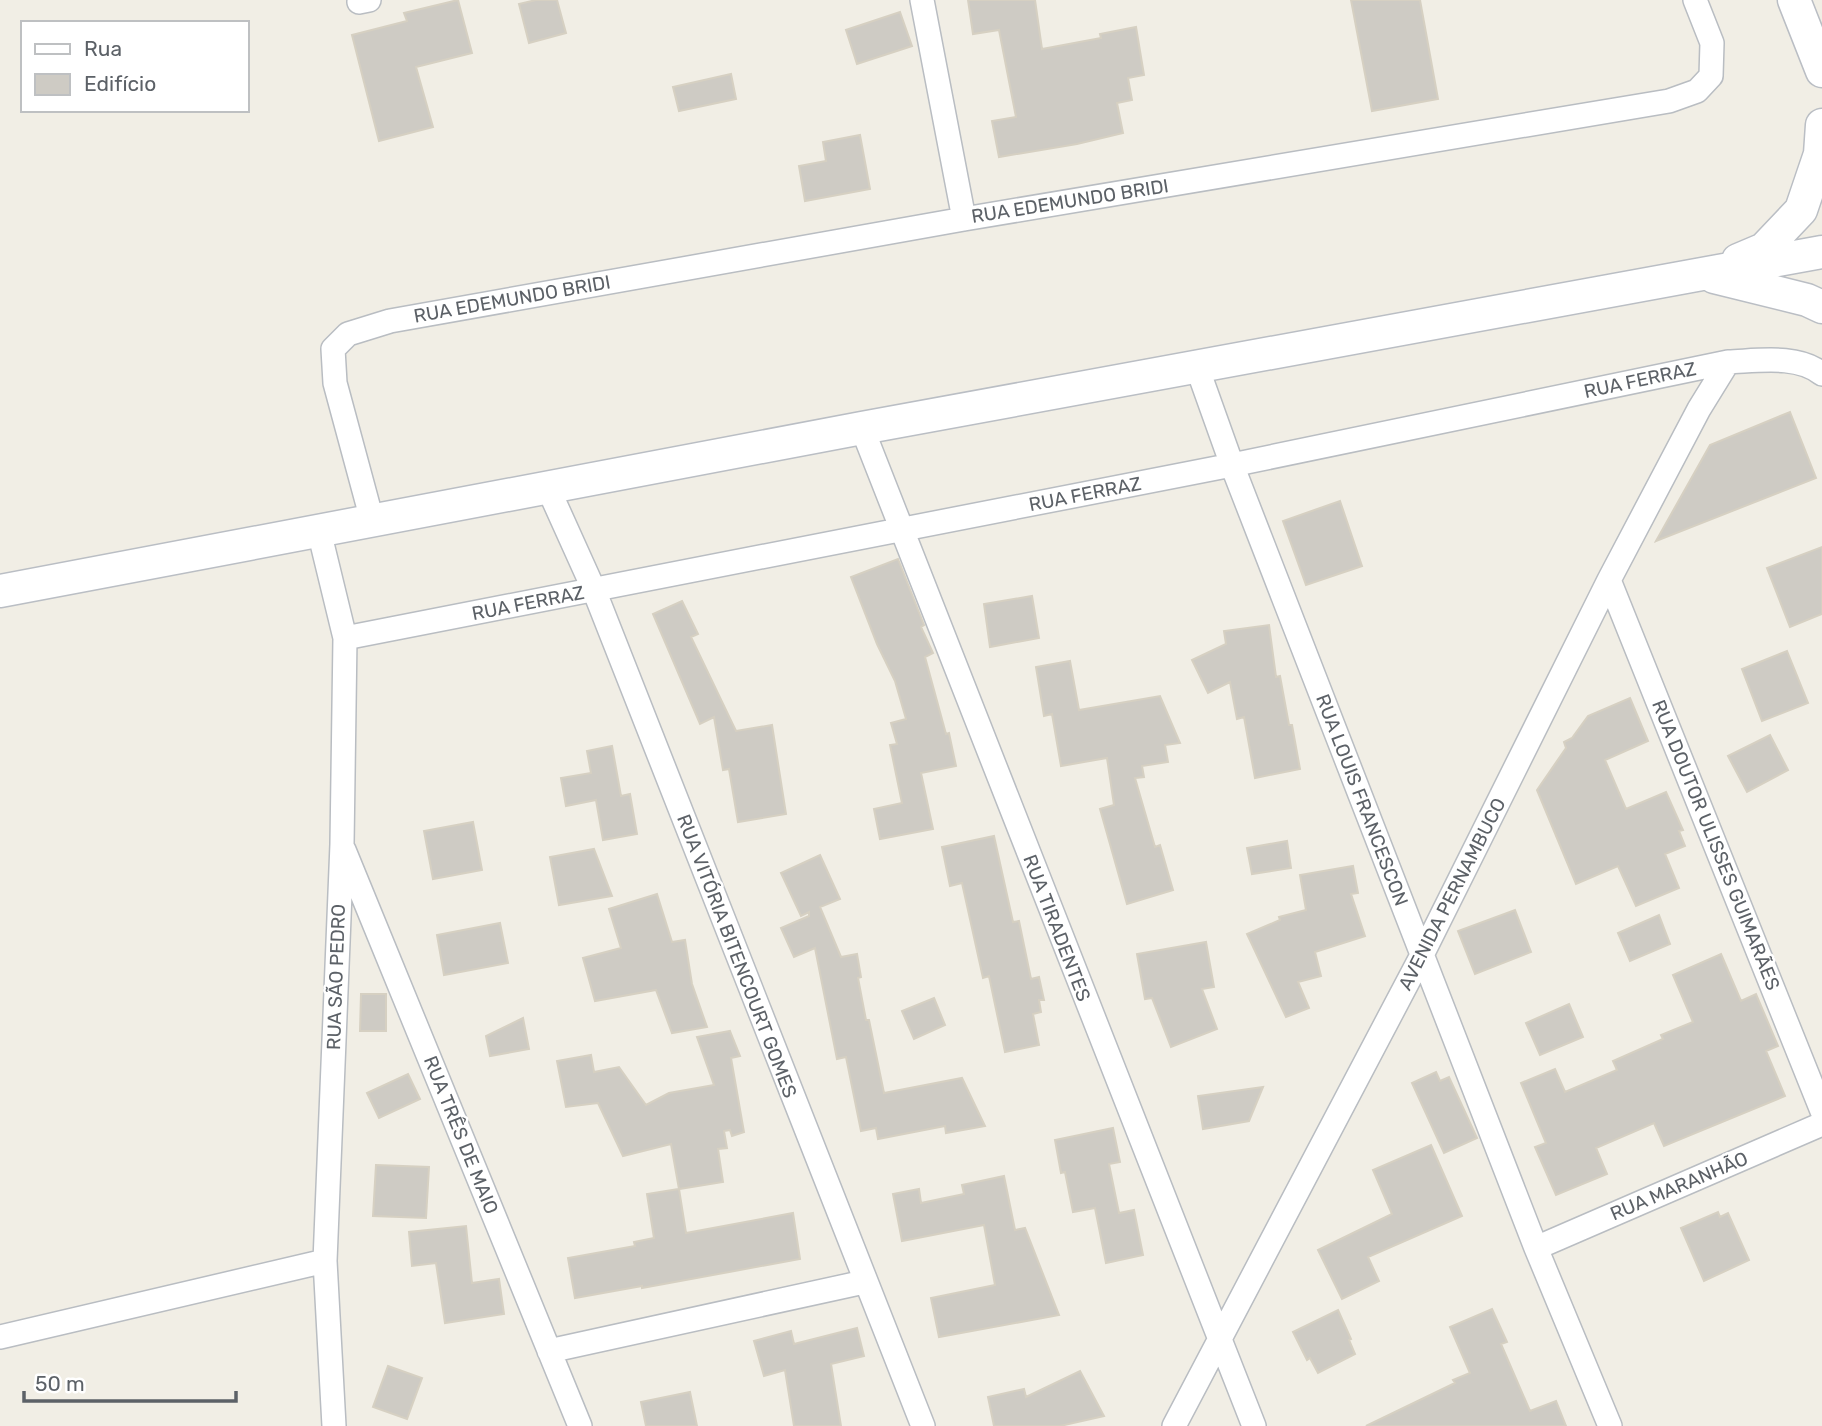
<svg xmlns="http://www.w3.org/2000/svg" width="1822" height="1426" font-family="Rubik,sans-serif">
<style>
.building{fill:#cecbc4;stroke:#d6d0c2;stroke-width:2}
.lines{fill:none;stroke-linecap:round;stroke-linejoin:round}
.street-casing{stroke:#b9bdc2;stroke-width:26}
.secondary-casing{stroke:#babec4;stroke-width:35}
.street{stroke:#fff;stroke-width:23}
.secondary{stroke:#fff;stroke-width:32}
.labels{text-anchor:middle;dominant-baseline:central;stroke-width:5;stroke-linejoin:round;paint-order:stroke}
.street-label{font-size:19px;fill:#5c6167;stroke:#fff}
</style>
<rect width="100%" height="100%" fill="#f1eee5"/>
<path class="building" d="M 458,0 L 472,53 L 416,67 L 433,127 L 379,141 L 352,35 L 407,21 L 404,13 Z
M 536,0 L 557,0 L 566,33 L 529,43 L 519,4 Z
M 968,0 L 1035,0 L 1042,49 L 1101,38 L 1100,34 L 1136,27 L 1144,75 L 1128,78 L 1132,100 L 1117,103 L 1123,133 L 1077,144 L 999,157 L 992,121 L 1016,117 L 999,30 L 973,34 Z
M 1351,0 L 1420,0 L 1438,99 L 1372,111 Z
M 900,12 L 912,46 L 857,64 L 846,30 Z
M 731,74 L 736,99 L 679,111 L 673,87 Z
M 860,135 L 870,189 L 805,201 L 799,166 L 826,161 L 823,142 Z
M 1790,412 L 1816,478 L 1656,541 L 1710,445 Z
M 1340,501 L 1362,566 L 1306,585 L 1283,521 Z
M 1822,547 L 1822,614 L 1790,627 L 1767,568 Z
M 898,559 L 924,625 L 921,627 L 933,653 L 925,657 L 946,734 L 949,733 L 956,766 L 921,773 L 933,829 L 880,839 L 874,809 L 902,803 L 890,745 L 897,744 L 891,723 L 906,719 L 895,681 L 877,644 L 851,577 Z
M 1032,596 L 1039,638 L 990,647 L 984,604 Z
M 682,601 L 698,634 L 691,637 L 736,731 L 772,725 L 786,814 L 738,822 L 729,769 L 723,770 L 714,717 L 700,724 L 653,614 Z
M 1269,625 L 1276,677 L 1280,676 L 1289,725 L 1292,725 L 1300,769 L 1255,778 L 1244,717 L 1237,719 L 1230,682 L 1208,693 L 1192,660 L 1226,644 L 1224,631 Z
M 1787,651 L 1808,703 L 1762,721 L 1742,669 Z
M 1070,661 L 1079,710 L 1160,696 L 1180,743 L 1165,745 L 1168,762 L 1142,766 L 1144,777 L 1135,778 L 1155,847 L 1160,845 L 1173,890 L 1127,904 L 1100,809 L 1114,805 L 1107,758 L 1061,766 L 1052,714 L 1044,716 L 1036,667 Z
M 1630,698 L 1648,741 L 1605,760 L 1626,809 L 1666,792 L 1683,830 L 1679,831 L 1685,846 L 1665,854 L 1679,888 L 1636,906 L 1618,866 L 1576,884 L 1537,790 L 1566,748 L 1564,742 L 1572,738 L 1588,716 Z
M 1770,735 L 1788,770 L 1747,792 L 1728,756 Z
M 612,746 L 621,796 L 630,794 L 637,834 L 603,840 L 596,800 L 566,806 L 561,778 L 591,773 L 587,751 Z
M 473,822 L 482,870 L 433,879 L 424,831 Z
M 994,836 L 1013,922 L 1019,921 L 1031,979 L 1039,977 L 1044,1000 L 1039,1000 L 1041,1012 L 1033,1014 L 1039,1045 L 1005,1052 L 989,976 L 983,978 L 962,883 L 950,886 L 942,847 Z
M 1287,841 L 1291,868 L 1252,874 L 1247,848 Z
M 594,849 L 612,896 L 559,905 L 550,857 Z
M 820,855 L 840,899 L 820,907 L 841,957 L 857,954 L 861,977 L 858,978 L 866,1020 L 869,1020 L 884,1093 L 962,1078 L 985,1126 L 946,1133 L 945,1126 L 878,1139 L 876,1128 L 861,1131 L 846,1057 L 837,1059 L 815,948 L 794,957 L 781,928 L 809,916 L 809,912 L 801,916 L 781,873 Z
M 1353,866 L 1358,893 L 1351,894 L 1365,936 L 1315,952 L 1321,976 L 1298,982 L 1309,1008 L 1286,1017 L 1247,934 L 1280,920 L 1279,917 L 1306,910 L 1300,875 Z
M 657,894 L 672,942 L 685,940 L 692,984 L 707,1027 L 672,1033 L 656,990 L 595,1001 L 583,958 L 621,948 L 609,909 Z
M 1515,910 L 1531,952 L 1475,974 L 1458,931 Z
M 1659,915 L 1670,944 L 1630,961 L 1618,933 Z
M 500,923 L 508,963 L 444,975 L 437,935 Z
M 1206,942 L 1214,987 L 1202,989 L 1217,1029 L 1171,1047 L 1152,998 L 1145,999 L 1137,954 Z
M 1721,954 L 1741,1001 L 1756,994 L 1778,1046 L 1766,1051 L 1785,1096 L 1664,1146 L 1654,1123 L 1596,1148 L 1607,1174 L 1556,1195 L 1535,1147 L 1546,1143 L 1521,1083 L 1555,1069 L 1565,1092 L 1617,1070 L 1613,1061 L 1663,1039 L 1661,1035 L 1693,1022 L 1673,975 Z
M 361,994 L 386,994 L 386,1031 L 360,1031 Z
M 934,998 L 945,1025 L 914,1039 L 902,1011 Z
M 1569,1004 L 1583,1037 L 1540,1055 L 1526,1023 Z
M 523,1018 L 529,1049 L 490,1056 L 486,1036 Z
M 730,1031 L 740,1056 L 731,1058 L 744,1132 L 732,1136 L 730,1130 L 724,1131 L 727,1148 L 718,1149 L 723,1182 L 679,1189 L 671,1144 L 623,1156 L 598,1103 L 566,1107 L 557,1061 L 591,1055 L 594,1072 L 619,1067 L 646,1105 L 669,1093 L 714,1085 L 697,1037 Z
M 1436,1072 L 1440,1081 L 1449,1077 L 1477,1138 L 1444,1153 L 1412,1083 Z
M 408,1074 L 420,1099 L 379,1118 L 367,1093 Z
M 1263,1087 L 1249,1121 L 1203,1129 L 1198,1096 Z
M 1113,1128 L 1120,1162 L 1109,1164 L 1119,1213 L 1134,1210 L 1143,1255 L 1106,1263 L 1095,1208 L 1073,1212 L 1065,1172 L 1061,1173 L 1055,1140 Z
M 1431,1145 L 1462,1216 L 1368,1257 L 1379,1281 L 1342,1299 L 1318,1250 L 1392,1214 L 1373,1170 Z
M 376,1165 L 429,1167 L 426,1218 L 373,1216 Z
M 1004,1176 L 1015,1230 L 1025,1228 L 1059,1315 L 939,1337 L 931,1298 L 995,1285 L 984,1225 L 902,1241 L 893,1194 L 919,1189 L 921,1203 L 964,1194 L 962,1185 Z
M 679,1189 L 686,1233 L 793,1213 L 800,1259 L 642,1288 L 642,1286 L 575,1298 L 568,1258 L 635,1246 L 634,1242 L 654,1238 L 647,1194 Z
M 1718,1212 L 1720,1217 L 1728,1213 L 1749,1260 L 1704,1281 L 1681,1228 Z
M 466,1226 L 472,1283 L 499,1279 L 504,1314 L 445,1323 L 436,1263 L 412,1266 L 409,1232 Z
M 1492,1309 L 1507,1342 L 1501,1344 L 1530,1411 L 1556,1401 L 1566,1426 L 1366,1426 L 1455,1383 L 1453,1380 L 1470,1373 L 1450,1327 Z
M 1338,1310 L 1351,1339 L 1349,1340 L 1355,1354 L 1318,1373 L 1310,1358 L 1307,1360 L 1293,1332 Z
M 857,1328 L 864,1356 L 831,1364 L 841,1426 L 794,1426 L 785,1370 L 764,1376 L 754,1341 L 791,1331 L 794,1344 Z
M 388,1366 L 422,1378 L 407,1419 L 373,1407 Z
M 1080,1371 L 1104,1416 L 1060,1426 L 994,1426 L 988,1397 L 1024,1389 L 1026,1397 Z
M 690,1392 L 697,1426 L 646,1426 L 641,1402 Z"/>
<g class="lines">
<g class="street-casing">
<path id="street" d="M 922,0 L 964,219
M 359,2 L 369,0
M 1197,367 L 1232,465 L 1536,1248 L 1610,1426
M 862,428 L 1254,1426
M 548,488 L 594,590 L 923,1426
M 372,520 L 335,383 L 333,349 L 348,334 L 390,321 L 964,219 L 1669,101 L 1697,91 L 1711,76 L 1712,43 L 1695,0
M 319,531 L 345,638 L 342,844 L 325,1261 L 334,1426
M 1609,580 L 1822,1111
M 345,638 L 1232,465 L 1728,362 C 1757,361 1798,354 1822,374
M 344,850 L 580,1426
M 1536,1248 L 1822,1124
M 0,1337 L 325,1261
M 549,1351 L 864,1282
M 1174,1426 L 1422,955 L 1609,580 L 1699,409 L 1728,362"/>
</g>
<g class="secondary-casing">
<path id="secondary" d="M 1794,0 L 1822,71
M 1738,260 L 1764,249 L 1801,210 L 1820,154 L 1822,125
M 1714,277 L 1807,300 L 1822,307
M 0,591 L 862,428 L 1822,252"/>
</g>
<use href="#street" class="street"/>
<use href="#secondary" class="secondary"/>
</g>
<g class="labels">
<g class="street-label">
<text transform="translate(1070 201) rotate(-9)">RUA EDEMUNDO BRIDI</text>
<text transform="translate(512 299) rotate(-10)">RUA EDEMUNDO BRIDI</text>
<text transform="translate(1640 380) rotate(-12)">RUA FERRAZ</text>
<text transform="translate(1085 494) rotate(-11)">RUA FERRAZ</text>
<text transform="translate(528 603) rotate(-11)">RUA FERRAZ</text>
<text transform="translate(1362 800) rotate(69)">RUA LOUIS FRANCESCON</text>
<text transform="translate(1716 845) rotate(68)">RUA DOUTOR ULISSES GUIMARÃES</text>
<text transform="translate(1452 894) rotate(-63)">AVENIDA PERNAMBUCO</text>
<text transform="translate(1057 928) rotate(69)">RUA TIRADENTES</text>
<text transform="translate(737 956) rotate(69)">RUA VITÓRIA BITENCOURT GOMES</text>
<text transform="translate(336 977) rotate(-88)">RUA SÃO PEDRO</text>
<text transform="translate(461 1135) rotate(68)">RUA TRÊS DE MAIO</text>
<text transform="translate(1679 1186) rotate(-23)">RUA MARANHÃO</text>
</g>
</g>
<rect x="21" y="21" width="228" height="91" fill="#ffffff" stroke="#bec0c2" stroke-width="2"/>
<rect x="35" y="44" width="35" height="10" fill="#ffffff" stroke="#bec0c2" stroke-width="2"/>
<text x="84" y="56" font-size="21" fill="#5c6167">Rua</text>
<rect x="35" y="74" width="35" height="21" fill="#cecbc4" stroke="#bec0c2" stroke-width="2"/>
<text x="84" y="91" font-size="21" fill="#5c6167">Edifício</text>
<path d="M24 1391v10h212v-10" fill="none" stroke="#5c6167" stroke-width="3.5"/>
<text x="35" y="1391" font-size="21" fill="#5c6167" stroke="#ffffff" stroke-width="5" paint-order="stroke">50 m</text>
</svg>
